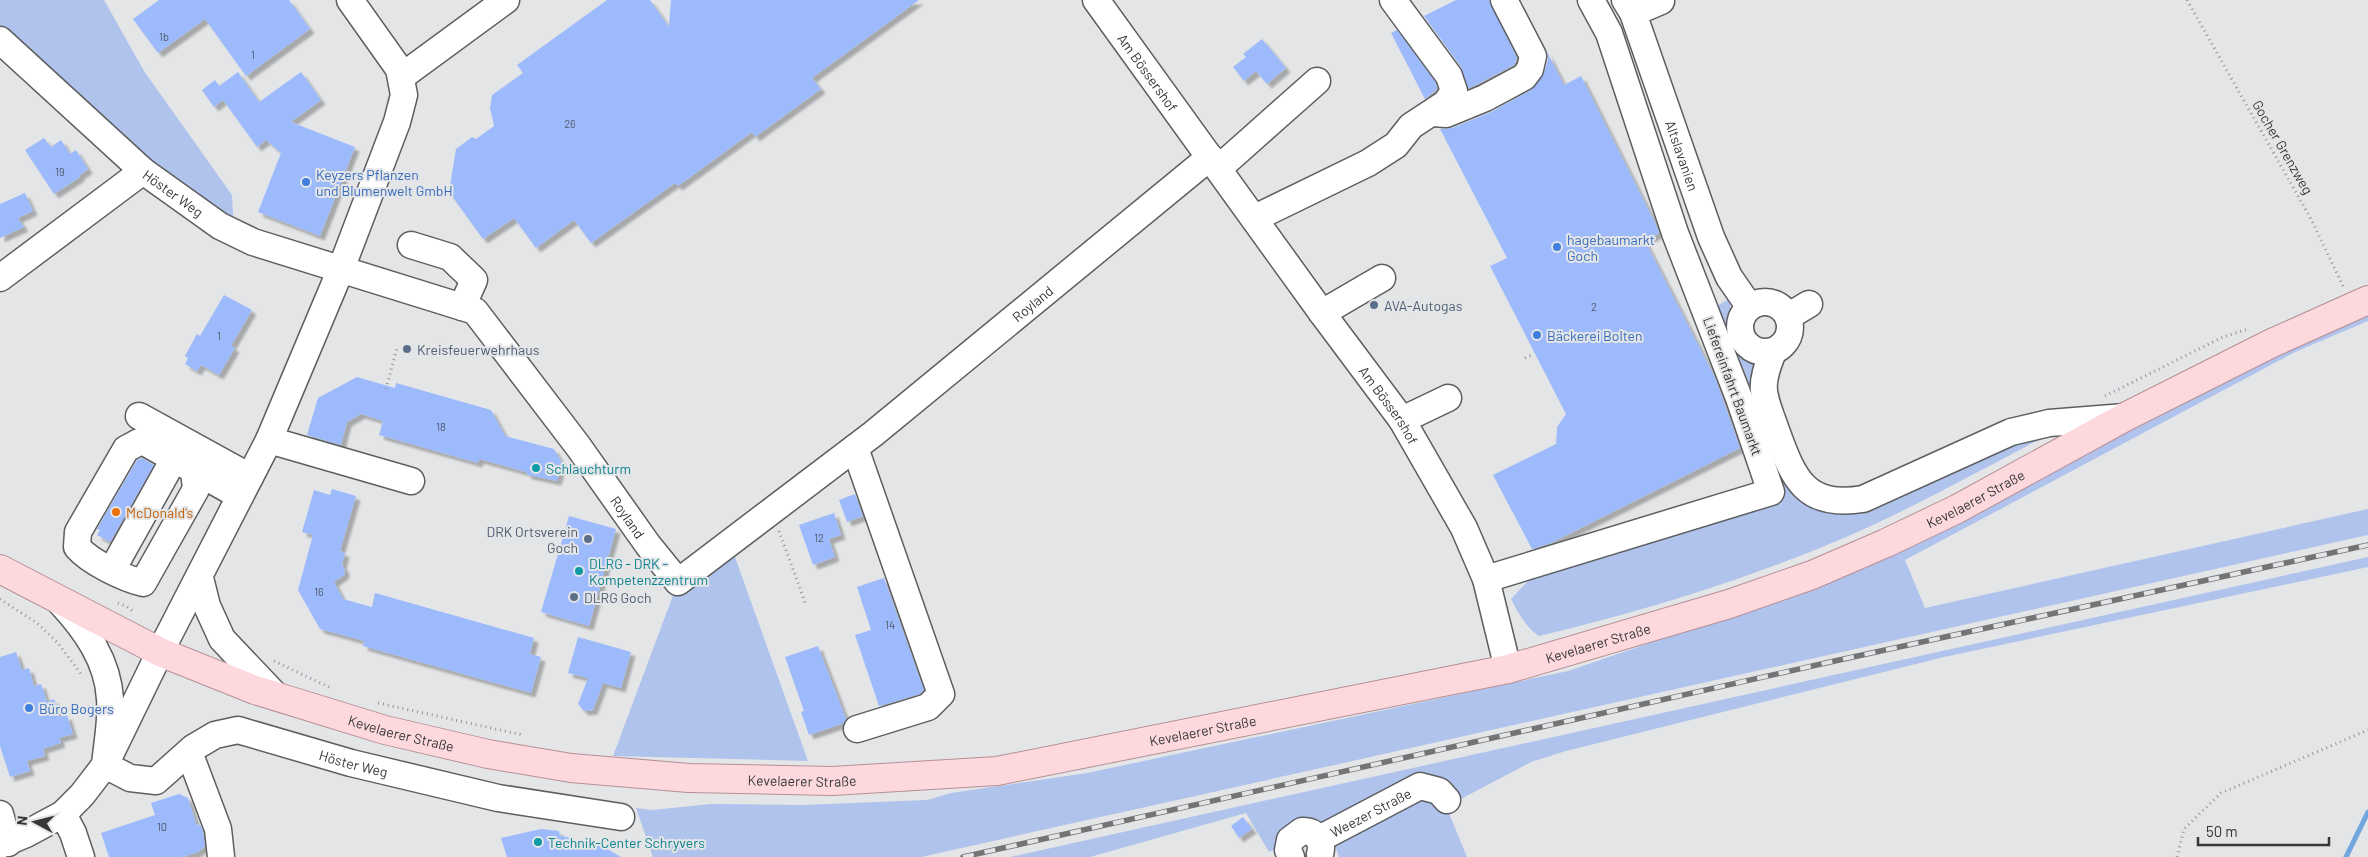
<svg xmlns="http://www.w3.org/2000/svg" width="2368" height="857" font-family="Barlow,sans-serif">
<style>
.green{fill:#b0c3ed}
.lines{fill:none;stroke-linecap:round;stroke-linejoin:round}
.stream{stroke:#71a6de;stroke-width:5}
.building{fill:#9dbafc;filter:url(#shadow)}
.minor-casing{stroke:#5d5e60;stroke-width:29}
.major-casing{stroke:#b68f95;stroke-width:30}
.path{stroke:#949597;stroke-width:3;stroke-dasharray:1 4;stroke-linecap:butt}
.minor{stroke:#fff;stroke-width:26}
.major{stroke:#fdd9dd;stroke-width:28}
.rail-casing{stroke:#737476;stroke-width:5.5}
.rail{stroke:#e4e5e7;stroke-width:4;stroke-dasharray:11;stroke-linecap:butt}
.shop-dot{fill:#3f7fe0;stroke:#e4e5e7;stroke-width:2}
.service-dot{fill:#5c6f8a;stroke:#e4e5e7;stroke-width:2}
.culture-dot{fill:#0f9aa8;stroke:#e4e5e7;stroke-width:2}
.food-dot{fill:#e8710a;stroke:#e4e5e7;stroke-width:2}
.labels{text-anchor:middle;dominant-baseline:central;stroke-width:4;stroke-linejoin:round;paint-order:stroke}
.number-label{font-size:11px;fill:#505869}
.street-label{font-size:14px;fill:#363738;stroke:#e4e5e7}
.shop-label{font-size:14px;fill:#366cbe;stroke:#e4e5e7;text-anchor:start}
.service-label{font-size:14px;fill:#4e5e75;stroke:#e4e5e7;text-anchor:start}
.culture-label{font-size:14px;fill:#0d838f;stroke:#e4e5e7;text-anchor:start}
.food-label{font-size:14px;fill:#c56008;stroke:#e4e5e7;text-anchor:start}
</style>
<defs>
<filter id="shadow"><feDropShadow dx="4.5" dy="4.5" stdDeviation="1" flood-color="#0004"/></filter>
</defs>
<rect width="100%" height="100%" fill="#e4e5e7"/>
<path class="green" d="M 0,0 L 104,0 L 144,71 L 232,195 L 234,233 L 0,40 Z
M 1729,299 C 1736,331 1718,348 1761,363 L 1811,503 L 2000,447 L 2040,439 C 1975,473 1911,509 1844,538 C 1745,580 1644,611 1539,636 C 1525,626 1519,614 1511,599 L 1528,581 L 1782,497 L 1715,307 Z
M 2368,313 L 2368,321 L 2295,352 L 1905,560 L 1925,608 L 2368,509 L 2368,535 L 921,857 L 653,857 L 636,808 L 652,810 L 711,804 L 802,805 L 927,800 L 951,793 L 1087,773 L 1568,671 L 1830,581 L 2262,358 Z
M 730,543 L 808,761 L 613,756 L 678,582 Z
M 2368,557 L 2368,567 L 1944,657 L 1566,751 L 1531,762 L 1455,802 L 1448,811 L 1467,857 L 1339,857 L 1334,842 L 1282,846 L 1269,852 L 1246,813 L 1090,857 L 1010,857 Z"/>
<g class="lines">
<path class="stream" d="M 2346,857 L 2368,812"/>
</g>
<path class="building" d="M 159,0 L 289,0 L 310,29 L 246,76 L 205,19 L 158,53 L 133,19 Z
M 607,0 L 650,0 L 669,27 L 671,0 L 919,0 L 812,78 L 821,89 L 755,137 L 752,132 L 678,186 L 675,183 L 591,243 L 574,220 L 536,248 L 514,218 L 483,239 L 449,192 L 456,149 L 472,137 L 476,139 L 494,126 L 490,108 L 492,95 L 523,73 L 517,65 Z
M 1456,0 L 1489,0 L 1517,58 L 1514,65 L 1468,89 L 1461,67 L 1424,16 Z
M 1397,30 L 1436,83 L 1437,89 L 1425,99 L 1391,33 Z
M 1262,39 L 1286,68 L 1267,84 L 1256,71 L 1244,81 L 1233,67 L 1246,57 L 1243,54 Z
M 1547,52 L 1564,85 L 1581,76 L 1656,225 L 1659,233 L 1645,241 L 1716,380 L 1740,448 L 1551,543 L 1532,549 L 1493,475 L 1556,444 L 1557,427 L 1566,414 L 1490,266 L 1507,258 L 1440,129 L 1452,128 L 1491,112 L 1531,90 L 1544,73 L 1548,59 Z
M 238,72 L 259,102 L 301,72 L 321,100 L 291,122 L 355,147 L 320,236 L 258,212 L 281,153 L 266,140 L 257,147 L 223,100 L 214,107 L 202,90 L 215,80 L 219,86 Z
M 44,138 L 51,147 L 61,140 L 70,154 L 76,150 L 88,169 L 79,176 L 80,177 L 54,194 L 25,150 Z
M 25,193 L 33,211 L 18,218 L 24,227 L 0,238 L 0,204 Z
M 224,295 L 252,310 L 231,346 L 235,348 L 219,375 L 201,365 L 197,371 L 185,364 L 188,358 L 185,356 L 197,334 L 200,336 Z
M 357,377 L 395,388 L 396,383 L 491,410 L 505,436 L 554,449 L 562,463 L 557,481 L 528,475 L 526,472 L 479,459 L 478,463 L 379,435 L 383,421 L 361,414 L 347,422 L 341,445 L 307,435 L 318,398 Z
M 142,458 L 154,465 L 110,542 L 97,535 L 100,530 L 97,529 L 137,460 Z
M 332,489 L 356,496 L 340,551 L 345,553 L 342,564 L 345,570 L 344,575 L 334,582 L 343,599 L 372,607 L 375,593 L 534,638 L 530,654 L 541,657 L 531,693 L 363,646 L 364,641 L 320,629 L 298,590 L 313,535 L 302,532 L 314,490 L 330,495 Z
M 855,494 L 863,516 L 847,522 L 839,500 Z
M 834,513 L 841,535 L 829,539 L 835,557 L 813,565 L 799,525 Z
M 569,516 L 616,529 L 589,626 L 541,612 Z
M 884,578 L 924,690 L 920,694 L 879,706 L 855,635 L 871,630 L 857,587 Z
M 578,637 L 631,652 L 621,688 L 603,683 L 593,710 L 584,711 L 578,704 L 588,678 L 568,673 Z
M 818,646 L 846,719 L 844,723 L 809,735 L 801,712 L 804,711 L 785,657 Z
M 16,652 L 22,670 L 29,668 L 34,686 L 41,684 L 47,702 L 54,699 L 60,717 L 67,715 L 73,734 L 59,738 L 61,743 L 43,749 L 45,756 L 27,761 L 30,771 L 10,777 L 0,746 L 0,657 Z
M 179,794 L 188,798 L 196,824 L 201,826 L 203,832 L 205,846 L 198,852 L 183,857 L 109,857 L 101,833 L 155,815 L 151,803 Z
M 1243,817 L 1252,829 L 1239,838 L 1231,826 Z
M 541,829 L 559,831 L 560,836 L 572,838 L 574,844 L 592,840 L 621,857 L 507,857 L 501,838 Z"/>
<g class="lines">
<g class="minor-casing">
<g id="minor">
<path id="s1" d="M 1096,0 L 1322,313 L 1402,420 L 1464,528 L 1486,579 L 1508,669"/>
<path id="s2" d="M 1625,0 L 1633,13 L 1711,237 L 1729,277 L 1749,306"/>
<path d="M 1633,13 L 1661,1"/>
<path d="M 0,40 L 143,171"/>
<path d="M 401,77 L 506,0"/>
<path d="M 1433,113 L 1446,114 L 1485,98 L 1524,77 L 1530,69 L 1533,56 L 1504,0"/>
<path d="M 1219,168 L 1317,81"/>
<path d="M 1255,218 L 1368,163 L 1396,145 L 1411,126 L 1446,103 L 1454,91 L 1449,76 L 1393,0"/>
<path d="M 411,245 L 450,257 L 474,280 L 462,307"/>
<path id="s3" d="M 0,278 L 143,171 L 220,226 L 253,242 L 475,311 L 578,446 L 648,545 L 678,582 L 873,434 L 1210,157"/>
<circle cx="1765" cy="327" r="25"/>
<path d="M 1322,313 L 1382,278"/>
<path d="M 1789,316 L 1809,304"/>
<path d="M 1773,352 C 1757,390 1764,395 1777,433 C 1794,480 1806,508 1863,499 L 2011,432 L 2049,423 L 2125,417"/>
<path d="M 139,416 L 250,477"/>
<path d="M 1402,420 L 1448,398"/>
<path d="M 269,440 L 411,481"/>
<path d="M 855,448 L 941,694 L 928,707 L 857,729"/>
<path d="M 194,471 L 196,489 L 143,583 C 123,578 90,562 77,547 L 78,532 L 126,449 L 139,442 L 146,443 L 240,496"/>
<path d="M 112,570 L 174,459"/>
<path d="M 200,578 L 207,606 L 222,639 L 277,697"/>
<path d="M 1486,579 L 1771,492 L 1739,398 L 1675,233 L 1609,33 L 1591,0"/>
<path id="s4" d="M 60,602 C 86,630 108,661 110,699 C 112,720 107,743 105,765 L 130,778 L 156,781 L 193,748 L 215,735 L 238,730 L 351,763 L 498,798 L 621,817"/>
<path d="M 189,752 L 218,829 L 221,857"/>
<path d="M 0,814 L 8,843"/>
<path d="M 63,814 L 73,833 L 81,857"/>
<path id="s5" d="M 1319,839 L 1420,786 L 1439,791 L 1447,800"/>
<path d="M 0,845 L 26,834 L 63,814 L 82,795 L 105,765 L 160,652 L 269,440 L 341,269 L 397,122 L 404,95 L 399,69 L 350,0"/>
<path d="M 1291,857 L 1288,850 L 1290,840 L 1302,831 C 1315,830 1324,841 1320,854"/>
</g>
</g>
<g class="major-casing">
<g id="major">
<path id="s6" d="M 0,569 L 160,652 L 255,690 L 385,730 L 488,754 L 571,768 L 689,778 L 832,781 L 997,771 L 1508,669 L 1729,604 L 1812,575 L 1886,543 L 1957,509 L 2125,417 L 2272,343 L 2368,300"/>
</g>
</g>
<path class="path" d="M 2187,0 L 2311,219 L 2344,288
M 1525,358 L 1534,354
M 386,389 L 397,348
M 2105,396 L 2223,337 L 2248,329
M 779,531 L 806,605
M 0,599 L 37,623 L 58,643 L 81,674
M 118,603 L 126,606 L 134,612
M 274,661 L 331,688
M 378,703 L 523,735
M 2177,857 L 2184,829 L 2221,793 L 2368,730"/>
<use href="#minor" class="minor"/>
<use href="#major" class="major"/>
<g class="rail-casing">
<path id="rail" d="M 963,857 L 1830,662 L 2368,545"/>
</g>
<use href="#rail" class="rail"/>
</g>
<g class="shop-dot">
<circle cx="306" cy="182" r="5"/>
<circle cx="1557" cy="247" r="5"/>
<circle cx="1537" cy="335" r="5"/>
<circle cx="29" cy="708" r="5"/>
</g>
<g class="service-dot">
<circle cx="1374" cy="305" r="5"/>
<circle cx="407" cy="349" r="5"/>
<circle cx="588" cy="539" r="5"/>
<circle cx="574" cy="597" r="5"/>
</g>
<g class="culture-dot">
<circle cx="536" cy="468" r="5"/>
<circle cx="579" cy="571" r="5"/>
<circle cx="538" cy="842" r="5"/>
</g>
<circle class="food-dot" cx="116" cy="512" r="5"/>
<g class="labels">
<g class="number-label">
<text x="164" y="36">1b</text>
<text x="253" y="54">1</text>
<text x="570" y="123">26</text>
<text x="60" y="171">19</text>
<text x="1594" y="306">2</text>
<text x="219" y="335">1</text>
<text x="441" y="426">18</text>
<text x="819" y="537">12</text>
<text x="319" y="591">16</text>
<text x="890" y="624">14</text>
<text x="162" y="826">10</text>
</g>
<g class="street-label">
<text stroke="none"><textPath href="#s1" startOffset="89">Am Bössershof</textPath></text>
<text transform="translate(2283 147) rotate(60)">Gocher Grenzweg</text>
<text stroke="none"><textPath href="#s2" startOffset="166">Altslavanien</textPath></text>
<text stroke="none"><textPath href="#s3" startOffset="216">Höster Weg</textPath></text>
<text stroke="none"><textPath href="#s3" startOffset="1332">Royland</textPath></text>
<text transform="translate(1733 386) rotate(70)">Liefereinfahrt Baumarkt</text>
<text stroke="none"><textPath href="#s1" startOffset="500">Am Bössershof</textPath></text>
<text stroke="none"><textPath href="#s6" startOffset="2055">Kevelaerer Straße</textPath></text>
<text stroke="none"><textPath href="#s3" startOffset="799">Royland</textPath></text>
<text stroke="none"><textPath href="#s6" startOffset="1650">Kevelaerer Straße</textPath></text>
<text stroke="none"><textPath href="#s6" startOffset="1245">Kevelaerer Straße</textPath></text>
<text stroke="none"><textPath href="#s6" startOffset="435">Kevelaerer Straße</textPath></text>
<text stroke="none"><textPath href="#s4" startOffset="451">Höster Weg</textPath></text>
<text stroke="none"><textPath href="#s6" startOffset="840">Kevelaerer Straße</textPath></text>
<text stroke="none"><textPath href="#s5" startOffset="58">Weezer Straße</textPath></text>
</g>
<g class="shop-label">
<text x="316" y="174">Keyzers Pflanzen<tspan x="316" dy="16">und Blumenwelt GmbH</tspan></text>
<text x="1567" y="239">hagebaumarkt<tspan x="1567" dy="16">Goch</tspan></text>
<text x="1547" y="335">Bäckerei Bolten</text>
<text x="39" y="708">Büro Bogers</text>
</g>
<g class="service-label">
<text x="1384" y="305">AVA-Autogas</text>
<text x="417" y="349">Kreisfeuerwehrhaus</text>
<text x="578" y="531" text-anchor="end">DRK Ortsverein<tspan x="578" dy="16">Goch</tspan></text>
<text x="584" y="597">DLRG Goch</text>
</g>
<g class="culture-label">
<text x="546" y="468">Schlauchturm</text>
<text x="589" y="563">DLRG - DRK -<tspan x="589" dy="16">Kompetenzzentrum</tspan></text>
<text x="548" y="842">Technik-Center Schryvers</text>
</g>
<g class="food-label">
<text x="126" y="512">McDonald's</text>
</g>
</g>
<g transform="translate(35 822) rotate(277)" stroke="#e4e5e7" stroke-width="4" paint-order="stroke">
<path d="M0-4L9 19L0 12L-9 19Z" fill="#363738"/>
<text y="-8" font-size="14" font-weight="bold" text-anchor="middle" fill="#363738">N</text>
</g>
<path d="M2198 837v8h131v-8" fill="none" stroke="#363738" stroke-width="2.5"/>
<text x="2206" y="837" font-size="15" fill="#363738" stroke="#e4e5e7" stroke-width="4" paint-order="stroke">50 m</text>
</svg>
